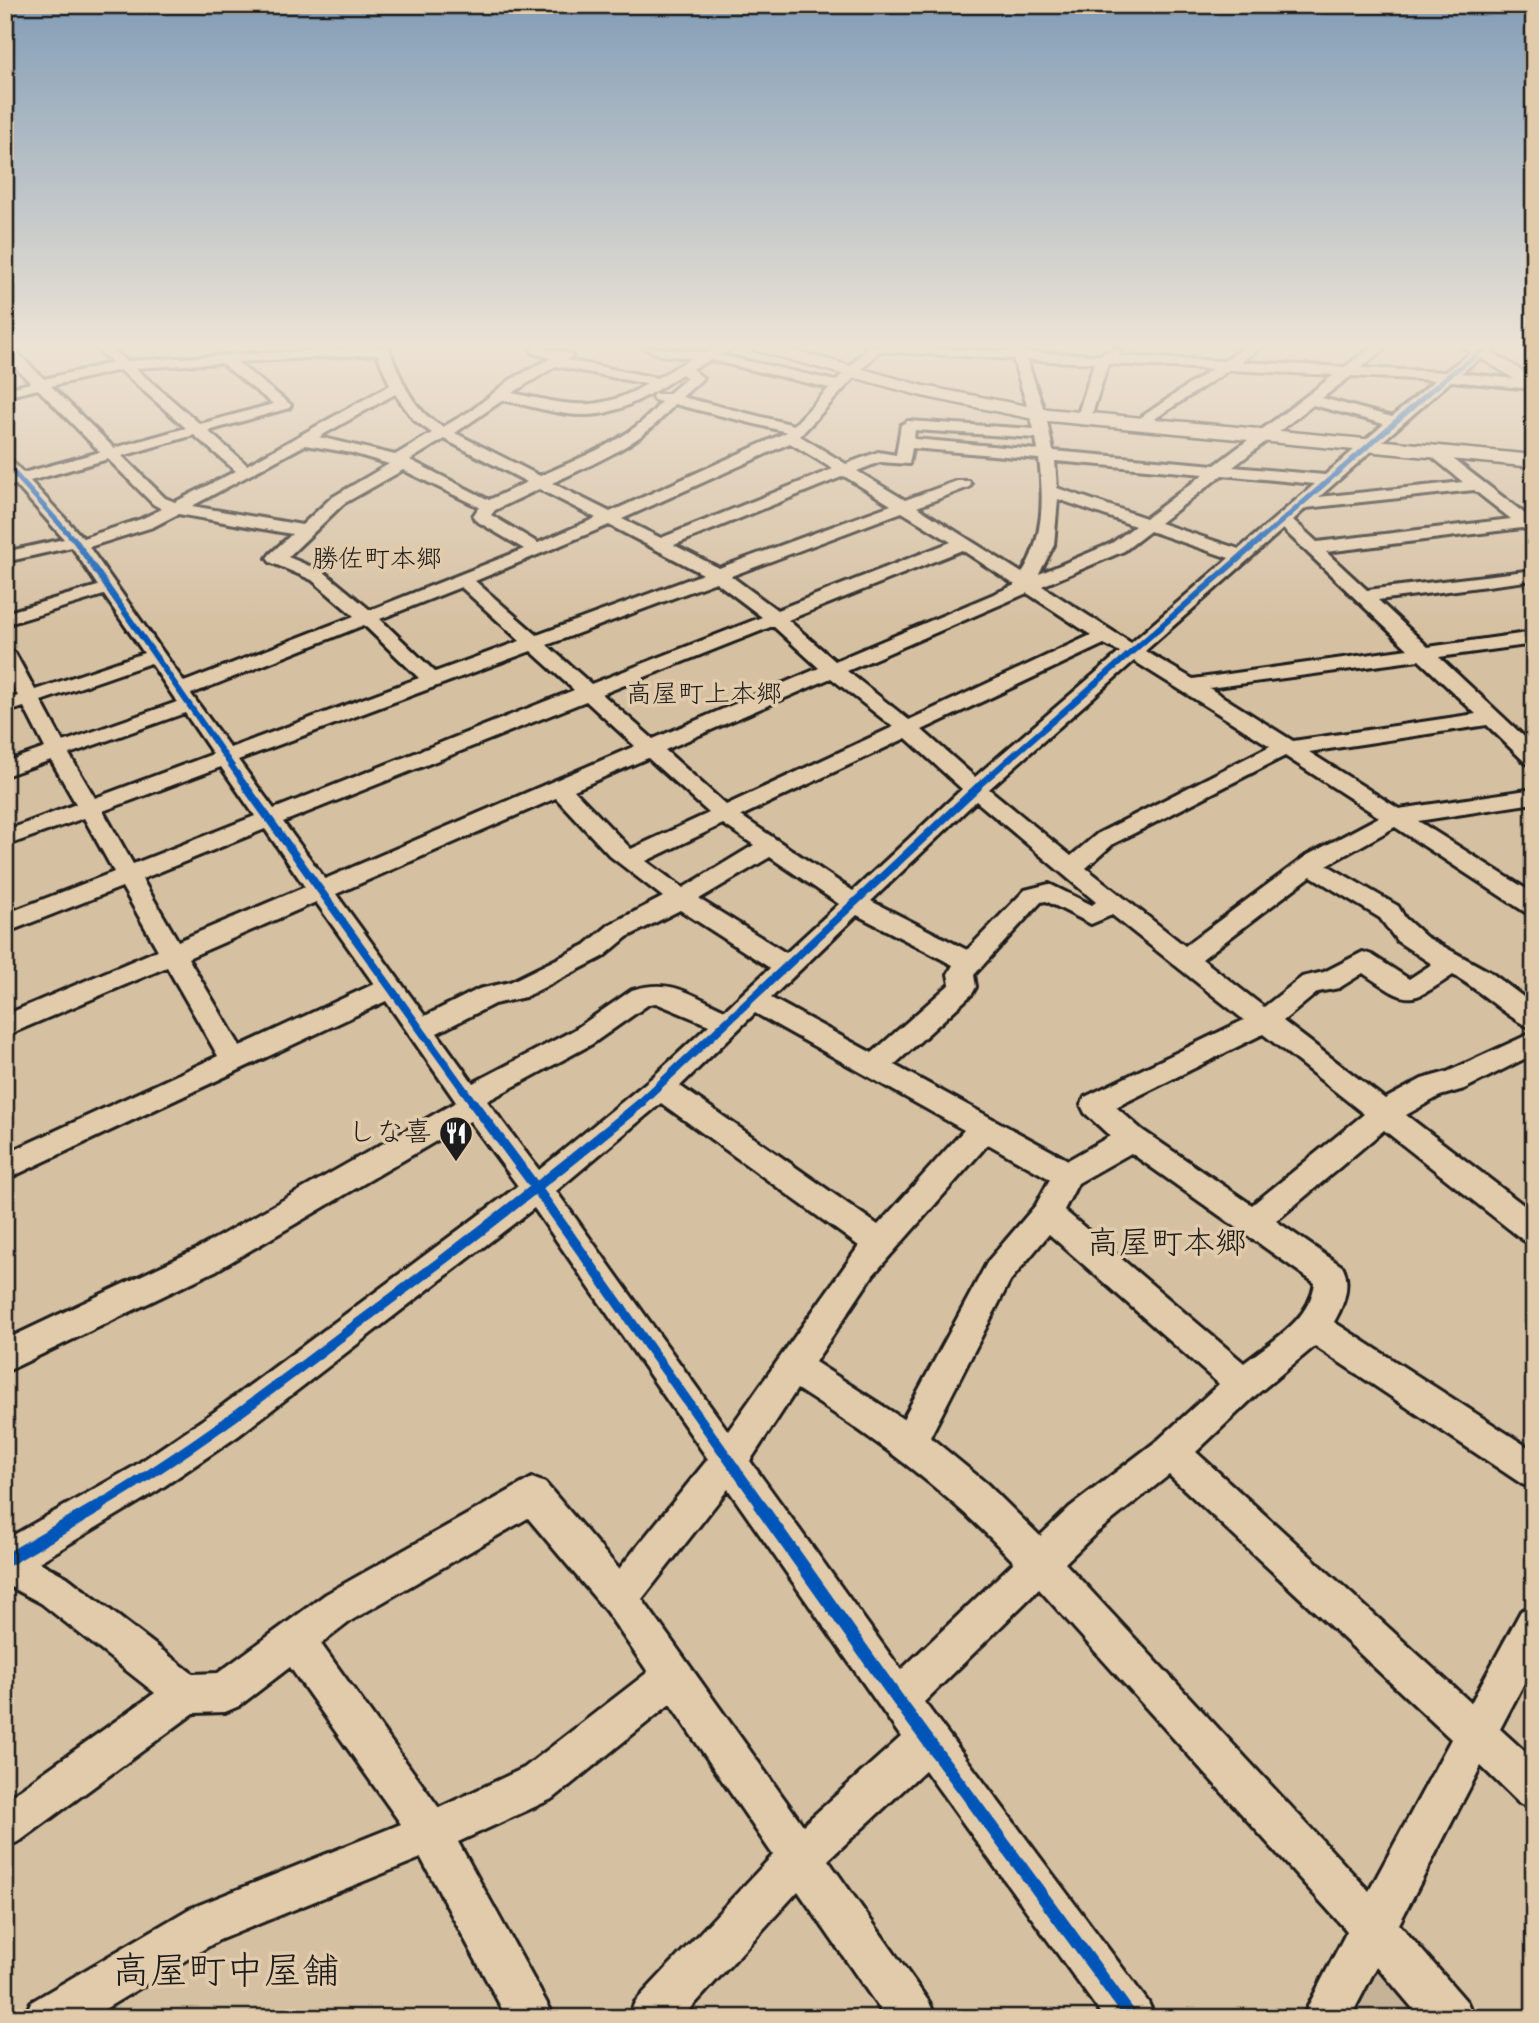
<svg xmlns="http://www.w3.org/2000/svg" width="1539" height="2023" font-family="Mynerve,'Klee One',sans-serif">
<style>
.built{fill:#c6b297}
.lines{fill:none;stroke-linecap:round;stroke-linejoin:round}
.minor-casing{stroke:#1c1c1c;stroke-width:6}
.major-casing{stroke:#1c1c1c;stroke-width:5}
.minor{fill:#e2cbab;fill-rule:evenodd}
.major{fill:#e2cbab;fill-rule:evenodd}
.cycleway-far4-casing{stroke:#e2cbab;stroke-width:8}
.cycleway-far3-casing{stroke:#e2cbab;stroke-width:10}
.cycleway-far2-casing{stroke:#e2cbab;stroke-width:12}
.cycleway-far1-casing{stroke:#e2cbab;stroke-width:15}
.cycleway-casing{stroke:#e2cbab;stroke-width:18}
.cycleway-far4{stroke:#0057b8;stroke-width:5}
.cycleway-far3{stroke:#0057b8;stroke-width:6}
.cycleway-far2{stroke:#0057b8;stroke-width:8}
.cycleway-far1{stroke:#0057b8;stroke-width:10}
.cycleway{stroke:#0057b8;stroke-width:13}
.labels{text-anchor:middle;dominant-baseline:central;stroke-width:7;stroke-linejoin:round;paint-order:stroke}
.far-quarter-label{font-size:26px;fill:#1c1c1c;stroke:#e2cbab}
.poi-label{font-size:28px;fill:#1c1c1c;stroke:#e2cbab;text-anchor:end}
.quarter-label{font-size:32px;fill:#1c1c1c;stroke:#e2cbab}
.near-quarter-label{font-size:38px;fill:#1c1c1c;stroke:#e2cbab}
</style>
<rect width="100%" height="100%" fill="#d6c0a2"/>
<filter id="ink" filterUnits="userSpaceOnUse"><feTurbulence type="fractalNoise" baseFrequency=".0143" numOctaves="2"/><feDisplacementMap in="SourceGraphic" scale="14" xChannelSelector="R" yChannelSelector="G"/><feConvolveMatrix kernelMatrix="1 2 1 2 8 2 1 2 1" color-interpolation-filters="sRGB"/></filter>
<g filter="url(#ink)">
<path class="built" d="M 1374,1945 L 1436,2018 L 1340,2018 Z"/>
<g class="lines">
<g class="minor-casing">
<path id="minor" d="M 5,346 L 10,346 L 44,379 L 112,363 L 94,346 L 109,346 L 126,361 L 388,346 C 400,377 412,411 443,427 L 472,410 L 510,380 L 551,358 L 533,353 L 531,350 L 534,346 L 548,346 L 546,349 L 570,353 L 572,356 L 567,360 L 657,378 L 692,358 L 661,355 L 639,346 L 706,352 L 718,346 L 735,346 L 721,355 L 836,381 L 867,348 L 865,346 L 1009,351 L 1007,346 L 1021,346 L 1023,352 L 1100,355 L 1115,348 L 1122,352 L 1118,356 L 1224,361 L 1246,346 L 1262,346 L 1241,362 L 1345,367 L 1373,346 L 1388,346 L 1361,368 L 1445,372 L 1480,346 L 1496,346 L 1461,373 L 1534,381 L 1532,389 L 1451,381 L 1319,497 L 1463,482 L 1430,455 L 1427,452 L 1435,447 L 1440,449 L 1529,517 L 1534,516 L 1532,532 L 1522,528 L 1326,552 L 1367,590 L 1534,570 L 1534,580 L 1378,600 L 1428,647 L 1534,632 L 1534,644 L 1439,657 L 1534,746 L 1534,765 L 1526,763 L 1487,725 L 1309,752 L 1399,809 L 1534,789 L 1534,803 L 1418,821 L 1534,894 L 1534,914 L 1525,912 L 1395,827 L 1327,865 L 1398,906 L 1405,918 L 1426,937 L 1490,972 L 1530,1002 L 1534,1004 L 1534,1029 C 1512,1022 1478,988 1453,975 C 1407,1006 1409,1004 1363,973 L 1339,988 L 1318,992 L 1283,1021 L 1385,1099 L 1422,1079 L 1447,1072 L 1534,1032 L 1534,1054 L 1464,1089 L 1440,1096 L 1406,1115 L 1534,1213 L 1534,1244 L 1523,1240 L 1384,1130 L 1276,1221 L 1343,1267 C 1351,1285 1344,1305 1334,1322 L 1534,1451 L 1534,1489 L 1522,1484 L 1315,1346 L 1256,1395 L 1196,1452 L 1471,1703 L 1521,1611 L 1534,1605 L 1534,1664 L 1500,1729 L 1534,1760 L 1534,1808 L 1519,1803 L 1481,1766 L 1399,1924 L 1467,2002 L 1474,2018 L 1421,2018 L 1377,1966 L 1350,2018 L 1302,2018 L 1347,1931 L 1039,1589 L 924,1702 L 1148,2002 L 1155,2018 L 1104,2018 L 925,1770 L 828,1860 L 929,2002 L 936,2018 L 886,2018 L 798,1891 L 682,2018 L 628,2018 L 635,2002 L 773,1855 L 670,1704 L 554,1798 L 458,1842 L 555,2018 L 507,2018 L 421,1858 L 219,1940 L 90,2018 L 24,2018 L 31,2002 L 189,1909 L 401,1824 L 290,1667 L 239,1706 L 225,1712 L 194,1713 L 20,1841 L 5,1847 L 5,1800 L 155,1693 L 41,1603 L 5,1584 L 5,1540 L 133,1467 L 214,1412 L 518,1186 L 470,1121 L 217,1270 L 5,1372 L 5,1340 L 195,1250 L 456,1102 L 386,1001 L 5,1180 L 5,1154 L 218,1056 L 167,967 L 5,1036 L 5,1015 L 158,950 L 122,887 L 5,933 L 5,914 L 114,872 L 84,818 L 5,846 L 5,831 L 76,804 L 51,760 L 5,776 L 5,762 L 45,748 L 24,707 L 5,713 L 5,700 L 18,696 L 5,672 L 5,647 L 15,653 L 35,690 L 144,653 L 104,595 L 5,625 L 5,613 L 98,586 L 72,547 L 5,562 L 5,552 L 64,539 L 16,485 L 5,487 L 5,478 L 9,477 L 5,473 L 5,458 L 11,460 L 23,473 L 100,452 L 38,389 L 5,397 L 5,389 L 31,383 L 5,357 ZM 879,351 L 1013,359 L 1034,429 L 908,421 L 901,425 L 896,455 L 878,452 L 846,464 L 800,436 ZM 377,354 L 390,385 L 247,465 L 208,431 L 289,408 L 291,405 L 237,362 ZM 710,360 L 829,388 L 794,425 L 682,397 L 703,378 L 692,369 ZM 1027,360 L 1094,363 L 1076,420 L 1083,424 L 1090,420 L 1108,364 L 1212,369 L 1134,422 L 1132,425 L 1134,428 L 1139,429 L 1229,370 L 1334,375 L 1215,465 L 1053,451 L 1046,416 ZM 221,363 L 273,404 L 200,424 L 135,368 ZM 556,366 L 647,384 C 596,415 565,404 512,393 ZM 120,370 L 186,428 L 114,448 L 51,386 ZM 682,374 L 687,378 L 668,394 L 654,394 L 652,397 L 654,400 L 661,402 C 633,439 581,457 540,476 L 455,433 L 503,400 C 532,406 569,419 599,414 C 629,409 657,390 682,374 ZM 1351,376 L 1435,380 L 1392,417 L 1322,398 ZM 395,394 L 414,420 L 432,433 L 395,455 L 319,437 ZM 674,404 L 787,432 L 610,512 L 552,483 C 595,463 645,443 674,404 ZM 1313,405 L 1384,424 L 1325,475 L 1233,467 ZM 915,430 L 1036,438 L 1038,450 L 914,439 ZM 194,435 L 236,471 L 175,502 L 165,498 L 122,456 ZM 444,439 L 527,482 L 489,500 L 410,460 ZM 790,443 L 833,469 L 661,538 L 622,519 ZM 305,445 L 352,453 L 389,464 L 331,498 L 302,525 L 192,506 ZM 912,448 L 1039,459 C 1044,498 1044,539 1022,573 L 917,507 L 969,487 L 971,484 L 969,481 L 957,481 L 905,500 L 857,471 L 880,462 L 909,464 ZM 108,459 L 153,504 L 162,509 L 141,519 L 83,538 L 30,481 ZM 1055,461 L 1204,474 L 1146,518 L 1057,488 ZM 403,470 L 479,507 L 473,516 L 475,520 L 524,549 L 370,610 L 324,572 L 288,557 L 343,504 ZM 1222,475 L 1315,484 L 1239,549 L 1160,523 ZM 844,476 L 891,505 L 719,568 L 674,545 ZM 539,489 L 596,518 L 538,543 L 491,515 L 495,510 ZM 1474,490 L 1511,519 L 1317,542 L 1293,520 L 1306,508 ZM 1058,499 L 1135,526 L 1112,543 L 1039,574 L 1054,545 ZM 902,512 L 951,542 L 777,610 L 731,576 ZM 178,514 L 292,534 L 270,554 L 267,558 L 270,562 L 312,580 L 354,616 L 184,682 L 89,547 L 153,527 ZM 609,525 L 703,574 L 537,635 L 475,581 ZM 1283,529 L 1408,649 L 1193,679 L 1145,651 ZM 1150,531 L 1229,558 L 1131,643 L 1042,586 L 1124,551 ZM 962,550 L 1015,585 L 835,661 L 788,620 ZM 716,582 L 762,617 L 591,684 L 547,645 ZM 461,587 L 520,641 L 435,672 L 380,619 ZM 1027,593 L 1091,635 L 909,720 L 847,671 ZM 364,625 L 419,678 L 230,748 L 191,694 ZM 773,626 L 819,668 L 653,739 L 602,694 ZM 1104,644 L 1120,652 L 975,777 L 922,730 ZM 531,651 L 574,690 L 274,809 L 238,760 ZM 1419,660 L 1476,714 L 1293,741 L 1209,688 ZM 1134,661 L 1270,746 L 1097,834 L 1071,856 L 989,789 ZM 151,663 L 177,702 L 63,742 L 41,701 ZM 831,678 L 893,727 L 726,805 L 665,750 ZM 586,701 L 635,746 L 325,879 L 283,822 ZM 185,713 L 213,754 L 95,798 L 69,754 ZM 906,738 L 962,789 L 853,891 L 741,816 ZM 1285,756 L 1379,817 L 1306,856 L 1185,946 L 1086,868 L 1113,844 ZM 648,758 L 709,813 L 631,849 L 574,790 ZM 221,767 L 255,816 L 133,864 L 103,811 ZM 556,798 L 610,856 L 663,897 L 609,925 L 585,945 L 510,982 L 479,989 L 425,1016 L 336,894 ZM 976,801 L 1096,902 L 1092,905 L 1049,884 L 1025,890 L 967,950 L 871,901 ZM 723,824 L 754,845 L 683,888 L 646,861 ZM 265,829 L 305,887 L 178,941 L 142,879 ZM 770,857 L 839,904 L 786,953 L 699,899 ZM 1311,876 L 1380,918 L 1397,941 L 1432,964 L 1409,979 L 1372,955 L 1363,952 L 1324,972 L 1302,977 L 1264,1007 L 1202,959 ZM 1046,901 L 1091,924 L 1112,915 L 1244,1020 L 1085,1097 L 1081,1105 L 1085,1113 L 1110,1136 L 1068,1160 L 894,1065 L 972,994 L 976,987 L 974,975 L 1041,902 ZM 316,902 L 374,984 L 240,1046 L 188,958 ZM 680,910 L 770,968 L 725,1010 C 689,994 672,978 632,990 L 574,1030 L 473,1083 L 437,1033 L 494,1004 L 525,997 L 603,957 L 627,937 ZM 857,915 L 953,965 L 948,974 L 950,984 L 872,1053 L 771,998 ZM 656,1003 L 709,1025 L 654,1076 L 539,1170 L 487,1101 L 592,1044 L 649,1004 ZM 755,1013 L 964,1130 L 878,1225 L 680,1086 ZM 1263,1034 L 1364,1114 L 1252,1205 L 1142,1130 L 1116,1107 ZM 661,1103 L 859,1246 L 728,1431 L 556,1191 ZM 988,1144 L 1050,1179 L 1036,1205 L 988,1261 L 903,1419 L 815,1362 L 873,1275 ZM 1131,1153 L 1315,1283 C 1309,1321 1273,1340 1244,1363 L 1064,1210 L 1078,1183 ZM 534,1208 L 708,1459 L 619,1569 L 545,1483 L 532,1478 L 326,1594 L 218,1673 L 193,1674 L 67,1577 L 39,1562 L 157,1491 L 238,1436 ZM 1049,1234 L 1219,1384 L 1158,1440 L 1070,1507 L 1040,1536 L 986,1483 L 930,1437 L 1010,1281 ZM 797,1389 C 878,1441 948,1491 1014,1562 L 901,1670 L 750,1461 ZM 1169,1475 L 1451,1739 L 1369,1891 L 1065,1563 L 1096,1533 ZM 728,1489 L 901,1737 L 803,1825 L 642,1599 ZM 528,1518 L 606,1611 L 648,1672 L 524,1768 L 439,1808 L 321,1644 L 352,1620 Z"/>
</g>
<g class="major-casing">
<path id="major" d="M 752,346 L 779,346 L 924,386 L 1038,408 L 1534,455 L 1534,467 L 1038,420 L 922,396 L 754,350 Z
M 1461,346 L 1482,346 L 1534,378 L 1534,391 Z"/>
</g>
<use href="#minor" class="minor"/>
<use href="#major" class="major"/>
<g class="cycleway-far4-casing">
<path id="cycleway-far4" d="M 5,463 L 75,541
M 1259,541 L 1448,376 L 1489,346"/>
</g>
<g class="cycleway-far3-casing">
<path id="cycleway-far3" d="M 74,539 L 247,788
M 976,788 L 1261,539"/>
</g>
<g class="cycleway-far2-casing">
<path id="cycleway-far2" d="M 246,787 L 474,1104
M 639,1104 L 978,787"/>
</g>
<g class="cycleway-far1-casing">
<path id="cycleway-far1" d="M 473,1103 L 537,1189 L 763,1508
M 95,1508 C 187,1454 271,1390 356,1325 C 453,1253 548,1180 641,1103"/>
</g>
<g class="cycleway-casing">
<path id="cycleway" d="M 761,1507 L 898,1700 L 1132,2018
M 5,1561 L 98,1507"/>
</g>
<use href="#cycleway-far4" class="cycleway-far4"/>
<use href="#cycleway-far3" class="cycleway-far3"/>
<use href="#cycleway-far2" class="cycleway-far2"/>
<use href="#cycleway-far1" class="cycleway-far1"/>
<use href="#cycleway" class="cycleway"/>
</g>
</g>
<linearGradient id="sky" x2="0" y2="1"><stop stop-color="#839eb7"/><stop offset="0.55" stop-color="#ede3d5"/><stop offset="1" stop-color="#ede3d5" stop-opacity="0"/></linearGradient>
<rect width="1539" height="629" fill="url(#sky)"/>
<defs>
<g id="restaurant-pin" transform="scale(1.75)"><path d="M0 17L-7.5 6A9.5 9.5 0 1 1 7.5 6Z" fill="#1c1c1c" stroke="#e2cbab"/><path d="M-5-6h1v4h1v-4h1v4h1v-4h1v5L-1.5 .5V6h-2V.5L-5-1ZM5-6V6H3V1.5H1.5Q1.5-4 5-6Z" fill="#fff"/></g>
</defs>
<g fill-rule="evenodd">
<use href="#restaurant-pin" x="456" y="1133"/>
</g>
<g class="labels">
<g class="far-quarter-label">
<text x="377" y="560">勝佐町本郷</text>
<text x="704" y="695">高屋町上本郷</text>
</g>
<g class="poi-label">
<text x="432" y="1133">しな喜</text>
</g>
<g class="quarter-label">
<text x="1167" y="1244">高屋町本郷</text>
</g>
<g class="near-quarter-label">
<text x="226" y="1972">高屋町中屋舗</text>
</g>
</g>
<rect width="1539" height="2023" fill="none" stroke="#e2cbab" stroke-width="28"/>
<rect x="14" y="14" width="1511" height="1995" fill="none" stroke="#1c1c1c" stroke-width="2.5" filter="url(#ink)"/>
</svg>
